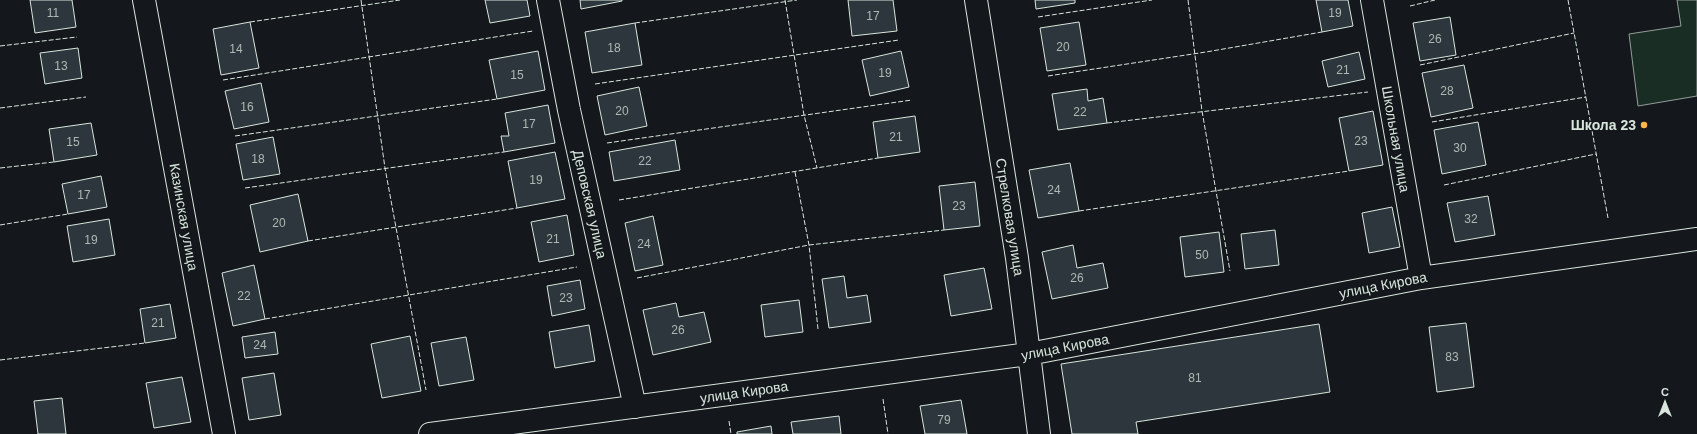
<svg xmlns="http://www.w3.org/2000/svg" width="1697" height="434" font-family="Arial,sans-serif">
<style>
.green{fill:#1a2d24;stroke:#939e99}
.building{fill:#2c363c;stroke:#d8e6dc}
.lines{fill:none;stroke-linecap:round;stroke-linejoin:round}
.street-casing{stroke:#d8e6dc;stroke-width:24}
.street{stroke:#14181c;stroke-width:22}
.fence{stroke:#d8e6dc;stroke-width:1;stroke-dasharray:5 2;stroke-linecap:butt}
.poi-dot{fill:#ffb74d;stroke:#14181c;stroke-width:1.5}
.labels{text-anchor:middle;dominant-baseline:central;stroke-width:3;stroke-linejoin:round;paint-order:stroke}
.number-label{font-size:12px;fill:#adbab4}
.poi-label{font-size:14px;font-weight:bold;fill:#d8e6dc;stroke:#14181c;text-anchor:end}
.street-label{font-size:14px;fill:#d8e6dc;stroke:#14181c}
</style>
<rect width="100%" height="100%" fill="#14181c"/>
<path class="green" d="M 1677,0 L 1697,0 L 1697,96 L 1638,106 L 1629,34 L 1681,26 Z"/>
<path class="building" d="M 30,0 L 72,0 L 76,27 L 35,33 Z
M 485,0 L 527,0 L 530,16 L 490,23 Z
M 580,0 L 622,0 L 622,1 L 581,9 Z
M 848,0 L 893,0 L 897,31 L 852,36 Z
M 1035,0 L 1075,0 L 1075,3 L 1036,9 Z
M 1316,0 L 1348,0 L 1353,26 L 1322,32 Z
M 1450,17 L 1456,55 L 1420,61 L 1413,23 Z
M 250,22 L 259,68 L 221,75 L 213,29 Z
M 1079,22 L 1086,65 L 1047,71 L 1040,28 Z
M 635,23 L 642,65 L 592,73 L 585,32 Z
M 78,48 L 82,78 L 45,84 L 40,53 Z
M 538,51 L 545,90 L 497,99 L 489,60 Z
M 901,51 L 909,87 L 870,96 L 862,60 Z
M 1359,52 L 1365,79 L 1328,87 L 1322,61 Z
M 1464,65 L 1473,108 L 1431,117 L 1422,73 Z
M 261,83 L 269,122 L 234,129 L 225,91 Z
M 639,87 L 647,126 L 605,135 L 597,96 Z
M 1087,89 L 1088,101 L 1103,98 L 1107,123 L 1058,130 L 1052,94 Z
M 548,105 L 555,143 L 504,152 L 501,136 L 509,136 L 505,113 Z
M 1373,111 L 1383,165 L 1349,171 L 1339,118 Z
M 915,116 L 920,152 L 878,158 L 873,122 Z
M 1478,122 L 1486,165 L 1442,174 L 1434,130 Z
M 91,123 L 97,155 L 54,162 L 49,129 Z
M 273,137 L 280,174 L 243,180 L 236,144 Z
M 675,140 L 680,170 L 614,181 L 609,152 Z
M 555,152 L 565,199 L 517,208 L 508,161 Z
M 1070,163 L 1079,211 L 1038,218 L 1029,170 Z
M 101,176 L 107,207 L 68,214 L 62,184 Z
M 975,182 L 980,226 L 944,230 L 939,186 Z
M 298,194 L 308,241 L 260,252 L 250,205 Z
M 1488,196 L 1495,235 L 1455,242 L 1447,203 Z
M 1392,207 L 1400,247 L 1369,253 L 1362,213 Z
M 567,215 L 574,255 L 539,262 L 531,222 Z
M 653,216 L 663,265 L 635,271 L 625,223 Z
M 109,219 L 115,255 L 73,262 L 67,226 Z
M 1275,230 L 1279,265 L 1245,269 L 1241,234 Z
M 1219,232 L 1224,272 L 1185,277 L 1180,237 Z
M 1073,245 L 1077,268 L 1103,263 L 1108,288 L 1052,299 L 1042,252 Z
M 254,265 L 265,319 L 233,326 L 222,273 Z
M 984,268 L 992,309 L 951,316 L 944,275 Z
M 844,276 L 847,298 L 867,295 L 871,322 L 829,328 L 822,279 Z
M 580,280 L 585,309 L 552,316 L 547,286 Z
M 799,300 L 803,332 L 765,337 L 761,305 Z
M 676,303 L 679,317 L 704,312 L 711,342 L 653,355 L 643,310 Z
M 170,304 L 176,338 L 145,343 L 140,309 Z
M 1466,323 L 1474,387 L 1437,392 L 1429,327 Z
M 1319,324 L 1330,392 L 1136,422 L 1138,434 L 1072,434 L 1061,364 Z
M 589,325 L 595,361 L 555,368 L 549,332 Z
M 275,332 L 278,354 L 245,358 L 242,337 Z
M 410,336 L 421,391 L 382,398 L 371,344 Z
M 466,337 L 474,380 L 439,386 L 431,343 Z
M 274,373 L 281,415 L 249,420 L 242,378 Z
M 182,377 L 191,422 L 154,428 L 146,383 Z
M 62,398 L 66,434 L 38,434 L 34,401 Z
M 961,400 L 967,434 L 925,434 L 920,406 Z
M 839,416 L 841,434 L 793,434 L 791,422 Z
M 771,426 L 772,434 L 737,434 L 737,432 Z"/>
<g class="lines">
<g class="street-casing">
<path id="street" d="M 144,0 L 224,434
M 548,0 L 569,110 L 635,407
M 976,0 L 1017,258 L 1039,434
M 1372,0 L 1421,278
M 430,434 L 1029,354 L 1421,278 L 1697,239"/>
</g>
<use href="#street" class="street"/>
<path class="fence" d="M 361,0 L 385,168 L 426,390
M 785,0 L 804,115 L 817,168
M 1188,0 L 1202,111 L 1230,271
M 1568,0 L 1608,218
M 1410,6 L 1435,0
M 1038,17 L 1152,0
M 250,22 L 400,0
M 635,23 L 797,0
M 0,46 L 77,37
M 1420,65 L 1574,33
M 1048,76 L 1206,52 L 1322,32
M 223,80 L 533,31
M 595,84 L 899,40
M 0,108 L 86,97
M 1432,122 L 1586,97
M 1107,123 L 1368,92
M 235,136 L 497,99
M 607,143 L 912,100
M 0,168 L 54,162
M 795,172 L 809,245 L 818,329
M 1444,185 L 1596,154
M 245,188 L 504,152
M 619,200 L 878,158
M 1079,211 L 1349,171
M 0,225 L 68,214
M 308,241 L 517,208
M 637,278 L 809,245 L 944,230
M 265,319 L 577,267
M 0,360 L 145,343
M 883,399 L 888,434
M 729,421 L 731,434"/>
</g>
<circle class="poi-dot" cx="1644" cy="125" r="4"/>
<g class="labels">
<g class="number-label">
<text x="53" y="13">11</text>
<text x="1335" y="13">19</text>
<text x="873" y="16">17</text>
<text x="1435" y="39">26</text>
<text x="1063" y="47">20</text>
<text x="614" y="48">18</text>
<text x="236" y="49">14</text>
<text x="61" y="66">13</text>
<text x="1343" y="70">21</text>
<text x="885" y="73">19</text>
<text x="517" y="75">15</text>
<text x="1447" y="91">28</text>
<text x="247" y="107">16</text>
<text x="622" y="111">20</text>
<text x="1080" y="112">22</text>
<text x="529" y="124">17</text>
<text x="896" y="137">21</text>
<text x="1361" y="141">23</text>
<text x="73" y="142">15</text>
<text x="1460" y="148">30</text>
<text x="258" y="159">18</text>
<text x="645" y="161">22</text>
<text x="536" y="180">19</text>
<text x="1054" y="190">24</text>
<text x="84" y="195">17</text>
<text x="959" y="206">23</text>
<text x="1471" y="219">32</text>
<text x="279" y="223">20</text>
<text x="553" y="239">21</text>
<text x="91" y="240">19</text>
<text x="644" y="244">24</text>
<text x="1202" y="255">50</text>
<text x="1077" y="278">26</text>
<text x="244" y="296">22</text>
<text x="566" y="298">23</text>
<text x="158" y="323">21</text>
<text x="678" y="330">26</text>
<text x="260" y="345">24</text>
<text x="1452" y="357">83</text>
<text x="1195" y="378">81</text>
<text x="944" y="420">79</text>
</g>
<g class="poi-label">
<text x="1636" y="125">Школа 23</text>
</g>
<g class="street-label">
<text transform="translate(1396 139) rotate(80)">Школьная улица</text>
<text transform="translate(590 204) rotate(77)">Деповская улица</text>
<text transform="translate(184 217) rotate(80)">Казинская улица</text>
<text transform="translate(1010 217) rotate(81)">Стрелковая улица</text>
<text transform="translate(1383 285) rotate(-11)">улица Кирова</text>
<text transform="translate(1065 347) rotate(-11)">улица Кирова</text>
<text transform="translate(744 392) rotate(-8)">улица Кирова</text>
</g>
</g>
<g transform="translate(1665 402)" stroke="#14181c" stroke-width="3" paint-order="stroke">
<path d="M0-3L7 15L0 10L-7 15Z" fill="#d8e6dc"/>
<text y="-6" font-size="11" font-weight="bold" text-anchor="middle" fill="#d8e6dc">С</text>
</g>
</svg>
